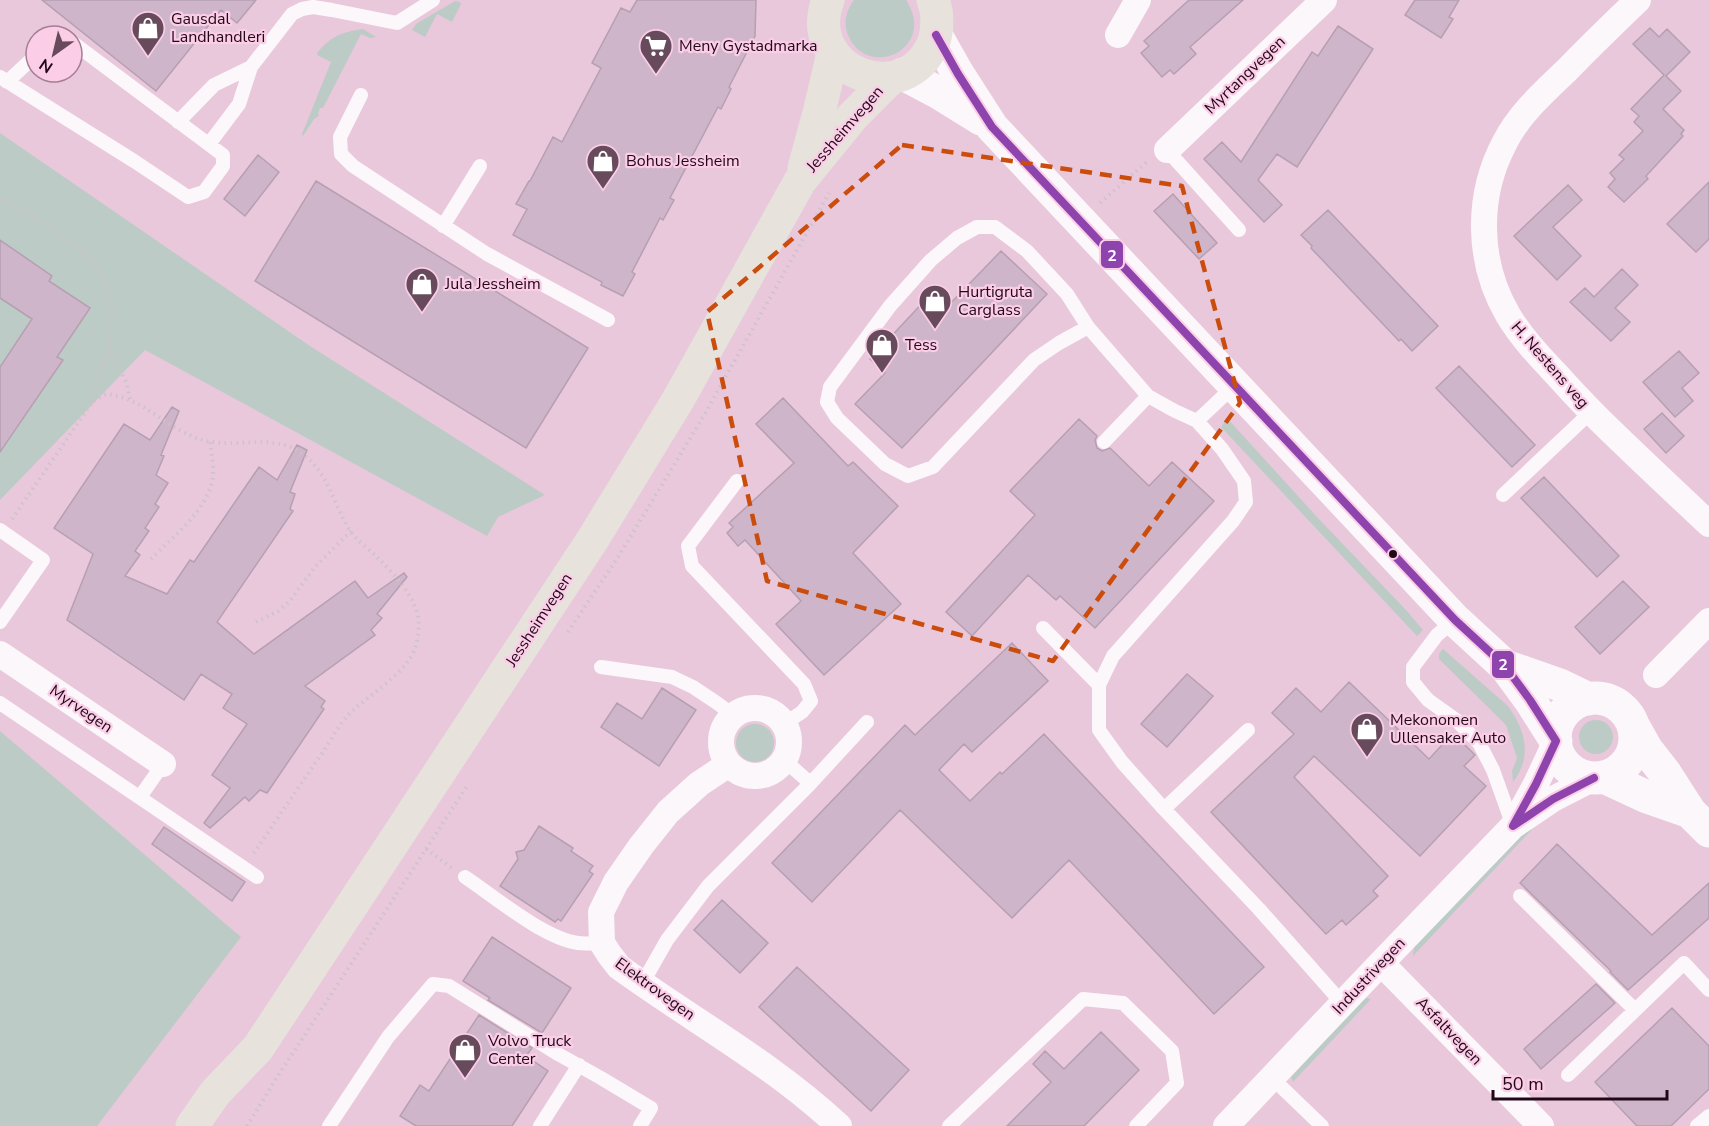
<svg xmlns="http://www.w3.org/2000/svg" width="1709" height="1126" font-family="'Nunito Sans',sans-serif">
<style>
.green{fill:#bccbc6}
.building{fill:#ceb5c9;stroke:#b79fb2;stroke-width:1.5}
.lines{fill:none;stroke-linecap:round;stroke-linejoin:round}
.path{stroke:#cdc3c9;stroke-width:4;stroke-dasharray:1.5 4.5;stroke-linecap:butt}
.lane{stroke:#fcf7fa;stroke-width:14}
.street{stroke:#fcf7fa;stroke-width:26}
.secondary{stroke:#fcf7fa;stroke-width:33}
.primary{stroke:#e7e2dc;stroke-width:33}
.bus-1-casing{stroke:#fbcde7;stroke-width:12}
.bus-1{stroke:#8e44ad;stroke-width:8}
.marked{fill:none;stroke:#ca4d0e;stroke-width:4.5;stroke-dasharray:12 8;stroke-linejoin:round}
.bus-dot{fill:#210818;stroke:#fbcde7;stroke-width:2}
.labels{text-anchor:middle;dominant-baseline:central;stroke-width:4.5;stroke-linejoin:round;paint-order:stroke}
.poi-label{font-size:16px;fill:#210818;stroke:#fbcde7;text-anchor:start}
.street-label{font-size:16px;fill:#210818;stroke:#fbcde7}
.line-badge{stroke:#fbcde7;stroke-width:2}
.badge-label{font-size:16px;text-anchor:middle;font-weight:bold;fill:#fff}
</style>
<rect width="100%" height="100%" fill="#e9c8db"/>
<path class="green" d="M 854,0 L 906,0 C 938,49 867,81 848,35 C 843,23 846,11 854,0 Z
M 455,1 L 460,2 L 461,4 L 452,22 L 437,14 L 425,37 L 412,30 L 416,24 Z
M 363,29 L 376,37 L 370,38 L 361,34 L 323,108 L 320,108 L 318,113 L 319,116 L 314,119 L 303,136 L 302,134 L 331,62 L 317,55 L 317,53 C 331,36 342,32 363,29 Z
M 0,133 L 310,346 L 545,495 L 498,517 L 487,536 L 145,350 L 0,500 Z
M 1227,418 L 1317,517 L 1406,610 L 1423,630 L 1417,636 L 1221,427 Z
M 1443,649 L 1508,706 C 1525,730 1533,756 1513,782 L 1512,771 L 1517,758 L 1506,725 L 1439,659 L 1439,654 Z
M1579 737a17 17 0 1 1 34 0a17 17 0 1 1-34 0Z
M736 743a19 19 0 1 1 38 0a19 19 0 1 1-38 0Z
M 0,731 L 241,937 L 97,1126 L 0,1126 Z
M 1537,824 L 1413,956 L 1414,948 L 1419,940 L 1526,828 Z
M 1367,998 L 1371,999 L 1293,1082 L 1291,1077 L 1363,999 Z"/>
<path class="building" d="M 42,0 L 256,0 L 237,23 L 221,10 L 156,91 Z
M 637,0 L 756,0 L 755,36 L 729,87 L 731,89 L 721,109 L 718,107 L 670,198 L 674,200 L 663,220 L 660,218 L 632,272 L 635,274 L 623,296 L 601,285 L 602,282 L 513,235 L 527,209 L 516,204 L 529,181 L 530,181 L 553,137 L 562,142 L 601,68 L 592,63 L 621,8 L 630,12 Z
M 1189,0 L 1243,0 L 1190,47 L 1196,54 L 1174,74 L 1170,70 L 1162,77 L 1141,53 L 1149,46 L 1144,41 Z
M 1415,0 L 1459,0 L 1449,17 L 1453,19 L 1441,38 L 1405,15 Z
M 1338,26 L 1373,49 L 1297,167 L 1277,154 L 1258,180 L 1282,205 L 1264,222 L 1204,159 L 1222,142 L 1241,162 L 1312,52 L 1318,56 Z
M 1650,28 L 1659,37 L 1667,29 L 1690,52 L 1666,76 L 1681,91 L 1663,109 L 1684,130 L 1681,134 L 1683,136 L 1646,176 L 1648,179 L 1624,202 L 1608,187 L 1615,179 L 1610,173 L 1624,159 L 1619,155 L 1643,131 L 1634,122 L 1639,116 L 1631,109 L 1664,75 L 1633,44 Z
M 258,155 L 279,172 L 245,216 L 224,199 Z
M 316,181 L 588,348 L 526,448 L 255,281 Z
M 1709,182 L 1709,239 L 1696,252 L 1667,224 Z
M 1568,185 L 1582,200 L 1553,227 L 1581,256 L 1557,280 L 1514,236 Z
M 1173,194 L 1217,243 L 1199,259 L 1154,211 Z
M 1328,210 L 1438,326 L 1412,351 L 1401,339 L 1399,341 L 1311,248 L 1312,246 L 1301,235 Z
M 0,240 L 52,276 L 49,281 L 90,308 L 57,357 L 63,360 L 0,452 L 0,367 L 32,319 L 0,298 Z
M 1001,251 L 1047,294 L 902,448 L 855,404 L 885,373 L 870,359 L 928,297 L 943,311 Z
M 1622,269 L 1638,285 L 1615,308 L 1630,322 L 1611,341 L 1570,302 L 1585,288 L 1594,297 Z
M 1679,351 L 1699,373 L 1682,388 L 1693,401 L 1675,417 L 1643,382 Z
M 1459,366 L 1535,445 L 1512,467 L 1436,388 Z
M 783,398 L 848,466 L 853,462 L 898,506 L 853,553 L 901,604 L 824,675 L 776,624 L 801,601 L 745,540 L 738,546 L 727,533 L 733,527 L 729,523 L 794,463 L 756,424 Z
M 172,407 L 179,411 L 161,455 L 164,456 L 156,475 L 168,483 L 155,504 L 159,507 L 145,528 L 149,531 L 135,551 L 140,555 L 125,576 L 167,594 L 190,560 L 194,562 L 259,467 L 277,480 L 297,445 L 307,450 L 290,492 L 295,494 L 290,509 L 293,511 L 217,622 L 254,654 L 355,581 L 368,598 L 404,573 L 407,577 L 377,614 L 382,618 L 371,630 L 375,635 L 305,686 L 325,701 L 321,707 L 324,709 L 267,793 L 260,790 L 249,801 L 245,797 L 210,828 L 204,823 L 230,788 L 212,775 L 247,724 L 223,708 L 232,694 L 201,674 L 184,700 L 67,620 L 93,554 L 54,528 L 124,424 L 150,440 Z
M 1662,413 L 1684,436 L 1666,453 L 1644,429 Z
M 1079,419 L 1097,436 L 1095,440 L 1097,448 L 1102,451 L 1110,448 L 1149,486 L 1172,462 L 1214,501 L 1095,628 L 1060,596 L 1056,600 L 1028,575 L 972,636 L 946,612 L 1035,515 L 1010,491 Z
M 1544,477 L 1619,556 L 1597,577 L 1521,498 Z
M 1623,581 L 1649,607 L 1600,654 L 1575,627 Z
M 1012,643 L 1048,681 L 972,752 L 964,744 L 939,770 L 970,801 L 1000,772 L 1002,774 L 1044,734 L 1264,967 L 1214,1014 L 1069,860 L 1012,918 L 900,810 L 812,902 L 772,863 L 905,725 L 915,735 Z
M 1187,674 L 1213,696 L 1167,747 L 1141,724 Z
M 1349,682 L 1429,759 L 1453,733 L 1475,755 L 1464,766 L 1486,786 L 1420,856 L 1314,756 L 1294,777 L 1388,876 L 1373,891 L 1378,896 L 1346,925 L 1342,920 L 1326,934 L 1211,812 L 1294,734 L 1272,713 L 1296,688 L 1321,712 Z
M 662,688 L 696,710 L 659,766 L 601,727 L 617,703 L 642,719 Z
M 539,826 L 573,848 L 571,851 L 593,866 L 589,871 L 593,874 L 561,921 L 558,919 L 555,922 L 500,886 L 518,859 L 516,852 L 524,850 Z
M 164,827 L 245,882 L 232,901 L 152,844 Z
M 1557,844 L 1652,935 L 1709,883 L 1709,918 L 1628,990 L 1610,972 L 1611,971 L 1520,883 Z
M 722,900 L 768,943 L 740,973 L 694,930 Z
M 492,937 L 571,988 L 542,1033 L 488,1000 L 490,998 L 463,981 Z
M 797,967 L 909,1070 L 871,1111 L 759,1007 Z
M 1596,984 L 1615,1003 L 1541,1069 L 1524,1049 Z
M 1672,1008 L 1709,1046 L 1709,1089 L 1671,1126 L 1637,1126 L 1595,1082 Z
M 479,1015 L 532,1048 L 526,1056 L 548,1071 L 512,1126 L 416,1126 L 400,1116 L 420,1085 L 429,1091 Z
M 1101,1032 L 1139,1070 L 1084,1126 L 1007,1126 L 1051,1082 L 1033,1064 L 1045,1051 L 1064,1069 Z"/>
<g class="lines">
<path class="path" d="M 0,199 C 21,206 38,220 55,232 C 71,243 90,255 100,271 C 125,308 104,363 93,401
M 1100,203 L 1148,161
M 109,348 L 126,382 L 130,399
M 12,519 L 93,401 L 106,394 C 143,397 169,431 203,440 C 238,450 273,431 304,455 C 330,475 334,507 351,532 C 358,542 369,549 377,557 C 393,573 413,594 418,616 C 420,626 418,638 415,648 C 408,671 370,695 352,711 C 340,722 332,739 323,752 C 300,785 277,819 254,853
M 151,559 C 172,538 212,506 213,474 C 214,464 211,452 210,442
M 256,622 L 278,611 L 289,602 L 315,567 L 351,531
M 568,632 L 620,554 L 703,417 L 829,193
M 426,849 L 452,868
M 247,1126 L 276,1079 L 467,786"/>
<path class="lane" d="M 57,36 L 60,33 L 64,36
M 0,77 L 134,161 L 188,197 L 204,192 L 223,166 L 223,155 L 72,42
M 7,82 L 36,55
M 361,95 L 340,137 L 341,154 L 353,166 L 487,254 L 608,320
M 178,122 L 214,85 L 251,67 L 292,14 L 302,9 L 313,7 L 332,10 L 397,23 L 433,0
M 209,144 L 239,104 L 251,67
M 1167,150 L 1239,230
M 443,226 L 480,166
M 1088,327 L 1067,294 L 1027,251 L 995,227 L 977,227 L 957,238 L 931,260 L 890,306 L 830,387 L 827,402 L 837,418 L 885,464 L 908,476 L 933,467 L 1034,360 L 1059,343 L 1088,327 L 1148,396 L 1175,411 L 1197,421 L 1222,449 L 1244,481 L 1246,502 L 1233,521 L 1113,656 L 1099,685 L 1099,730 L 1122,762 L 1164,809 L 1259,909 L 1343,1004
M 1197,421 L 1234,386
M 1104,442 L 1148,396
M 737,481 L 688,546 L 692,566 L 804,684 L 811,701 L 802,712 L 784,724
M 1503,495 L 1591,412
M 0,530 L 43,560 L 0,622
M 1455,620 L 1437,635 L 1413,667 L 1413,682 L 1428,700 L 1456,720 L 1479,743 L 1493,770 L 1513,826
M 1043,628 L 1099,685
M 601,667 L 672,677 L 693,687 L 717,703 L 733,715
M 0,703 L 257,877
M 783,759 L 810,783
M 140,797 L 163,764
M 1164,809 L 1248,730
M 465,877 C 495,897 543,938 578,943 C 586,944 594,943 602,943
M 1520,896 L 1635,1010
M 642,984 L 667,940 L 708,886 L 809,785 L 867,722
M 1568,1075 L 1684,963 L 1709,990
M 1272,1078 L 1322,1126
M 329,1126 L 388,1037 L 433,984 L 449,986 L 558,1054 L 601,1078 L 651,1108 L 640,1126
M 540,1126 L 579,1065
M 949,1126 L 1083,999 L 1123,1003 L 1172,1051 L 1177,1083 L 1136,1126
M 1697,1126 L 1709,1116"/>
<path class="street" d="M 1638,0 C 1614,23 1590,46 1567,70 C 1545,91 1519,114 1505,142 C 1476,196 1477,262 1508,315 C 1521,337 1539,356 1557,375 C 1575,395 1594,415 1613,433 C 1645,464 1677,494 1709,524
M 1118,35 L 1138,0
M 1167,150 L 1324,0
M 0,654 L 163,764
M 1656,675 L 1709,621
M721 742a34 34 0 1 1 68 0a34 34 0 1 1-68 0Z
M 1556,741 L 1536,784 L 1513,826 L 1553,799 L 1594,778
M 729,764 L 699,784 L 668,812 L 641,846 L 616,882 L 601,912 L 602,943 L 609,954 L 619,967 C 692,1020 773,1064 839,1126
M 1381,963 L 1541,1126
M 1226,1126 L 1381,963 L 1513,826"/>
<path class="secondary" d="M 936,35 L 958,74 L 992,127 L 1455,620 L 1505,666 L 1530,700 L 1556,741
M 903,74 L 939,93 L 981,119
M 1505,666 L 1560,685 L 1589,699
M1555 738a40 40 0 1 1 80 0a40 40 0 1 1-80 0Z
M 1633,725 L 1647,750 L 1665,773 L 1690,812 L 1709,831
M 1604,777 L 1647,797 L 1690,812"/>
<path class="primary" d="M 828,0 C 801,72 907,112 934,41 C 938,28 938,12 933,0
M 804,168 L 820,109 L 833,53
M 192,1126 L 215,1093 L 258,1048 L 593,539 L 678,400 L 800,181 L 853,116 L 891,78"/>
<g class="bus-1-casing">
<path id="bus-1" d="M 936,35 L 958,74 L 992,127 L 1455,620 L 1505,666 L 1530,700 L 1556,741 L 1536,784 L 1513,826 L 1553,799 L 1594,778"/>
</g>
<use href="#bus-1" class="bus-1"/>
</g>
<path class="marked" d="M 902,145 L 1182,186 L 1240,403 L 1053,661 L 767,581 L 707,312 Z"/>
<defs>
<g id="shop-pin" transform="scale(1.725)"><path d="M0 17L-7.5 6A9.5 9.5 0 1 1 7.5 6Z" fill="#674b5c" stroke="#fbcde7"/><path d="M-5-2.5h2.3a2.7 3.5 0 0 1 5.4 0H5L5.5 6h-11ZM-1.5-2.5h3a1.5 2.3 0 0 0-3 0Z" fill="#fff"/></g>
<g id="supermarket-pin" transform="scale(1.725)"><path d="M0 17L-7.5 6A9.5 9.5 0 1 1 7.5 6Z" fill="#674b5c" stroke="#fbcde7"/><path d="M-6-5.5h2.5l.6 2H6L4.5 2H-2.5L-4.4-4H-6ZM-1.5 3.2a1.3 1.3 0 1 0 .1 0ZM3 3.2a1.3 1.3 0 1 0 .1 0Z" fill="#fff"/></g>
</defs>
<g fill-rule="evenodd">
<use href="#shop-pin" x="148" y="28"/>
<use href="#supermarket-pin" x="656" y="46"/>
<use href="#shop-pin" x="603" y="161"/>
<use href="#shop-pin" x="422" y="284"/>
<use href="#shop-pin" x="935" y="301"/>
<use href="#shop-pin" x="882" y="345"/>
<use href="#shop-pin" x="1367" y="729"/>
<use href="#shop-pin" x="465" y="1050"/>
</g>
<circle class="bus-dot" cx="1393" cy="554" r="5"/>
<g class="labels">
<g class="poi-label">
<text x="171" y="19">Gausdal<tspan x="171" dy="18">Landhandleri</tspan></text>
<text x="679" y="46">Meny Gystadmarka</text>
<text x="626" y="161">Bohus Jessheim</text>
<text x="445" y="284">Jula Jessheim</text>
<text x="958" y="292">Hurtigruta<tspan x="958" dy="18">Carglass</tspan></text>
<text x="905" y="345">Tess</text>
<text x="1390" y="720">Mekonomen<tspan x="1390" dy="18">Ullensaker Auto</tspan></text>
<text x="488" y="1041">Volvo Truck<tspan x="488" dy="18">Center</tspan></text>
</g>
<g class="street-label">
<text transform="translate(1245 75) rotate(-44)">Myrtangvegen</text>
<text transform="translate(845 129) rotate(-49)">Jessheimvegen</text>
<text transform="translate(1550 365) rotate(49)">H. Nestens veg</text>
<text transform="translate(539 620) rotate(-57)">Jessheimvegen</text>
<text transform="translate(81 709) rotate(34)">Myrvegen</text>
<text transform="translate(1369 976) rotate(-47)">Industrivegen</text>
<text transform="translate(655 989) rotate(36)">Elektrovegen</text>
<text transform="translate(1449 1031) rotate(46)">Asfaltvegen</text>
</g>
</g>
<g class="line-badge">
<rect x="1100" y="240" width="24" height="29" rx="6" fill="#8e44ad"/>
<rect x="1491" y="650" width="24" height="29" rx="6" fill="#8e44ad"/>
</g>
<g class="badge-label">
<text x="1112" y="261">2</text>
<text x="1503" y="670">2</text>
</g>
<g transform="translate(54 54) rotate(214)"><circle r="28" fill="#fbcde7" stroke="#a47e94" stroke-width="1.5"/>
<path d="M0-4.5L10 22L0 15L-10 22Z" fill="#674b5c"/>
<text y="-9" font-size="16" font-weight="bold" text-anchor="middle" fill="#210818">N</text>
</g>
<path d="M1493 1090v9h174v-9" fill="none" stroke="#210818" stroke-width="3"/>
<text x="1502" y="1090" font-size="18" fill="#210818" stroke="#fbcde7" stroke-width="4.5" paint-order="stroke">50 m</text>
</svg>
